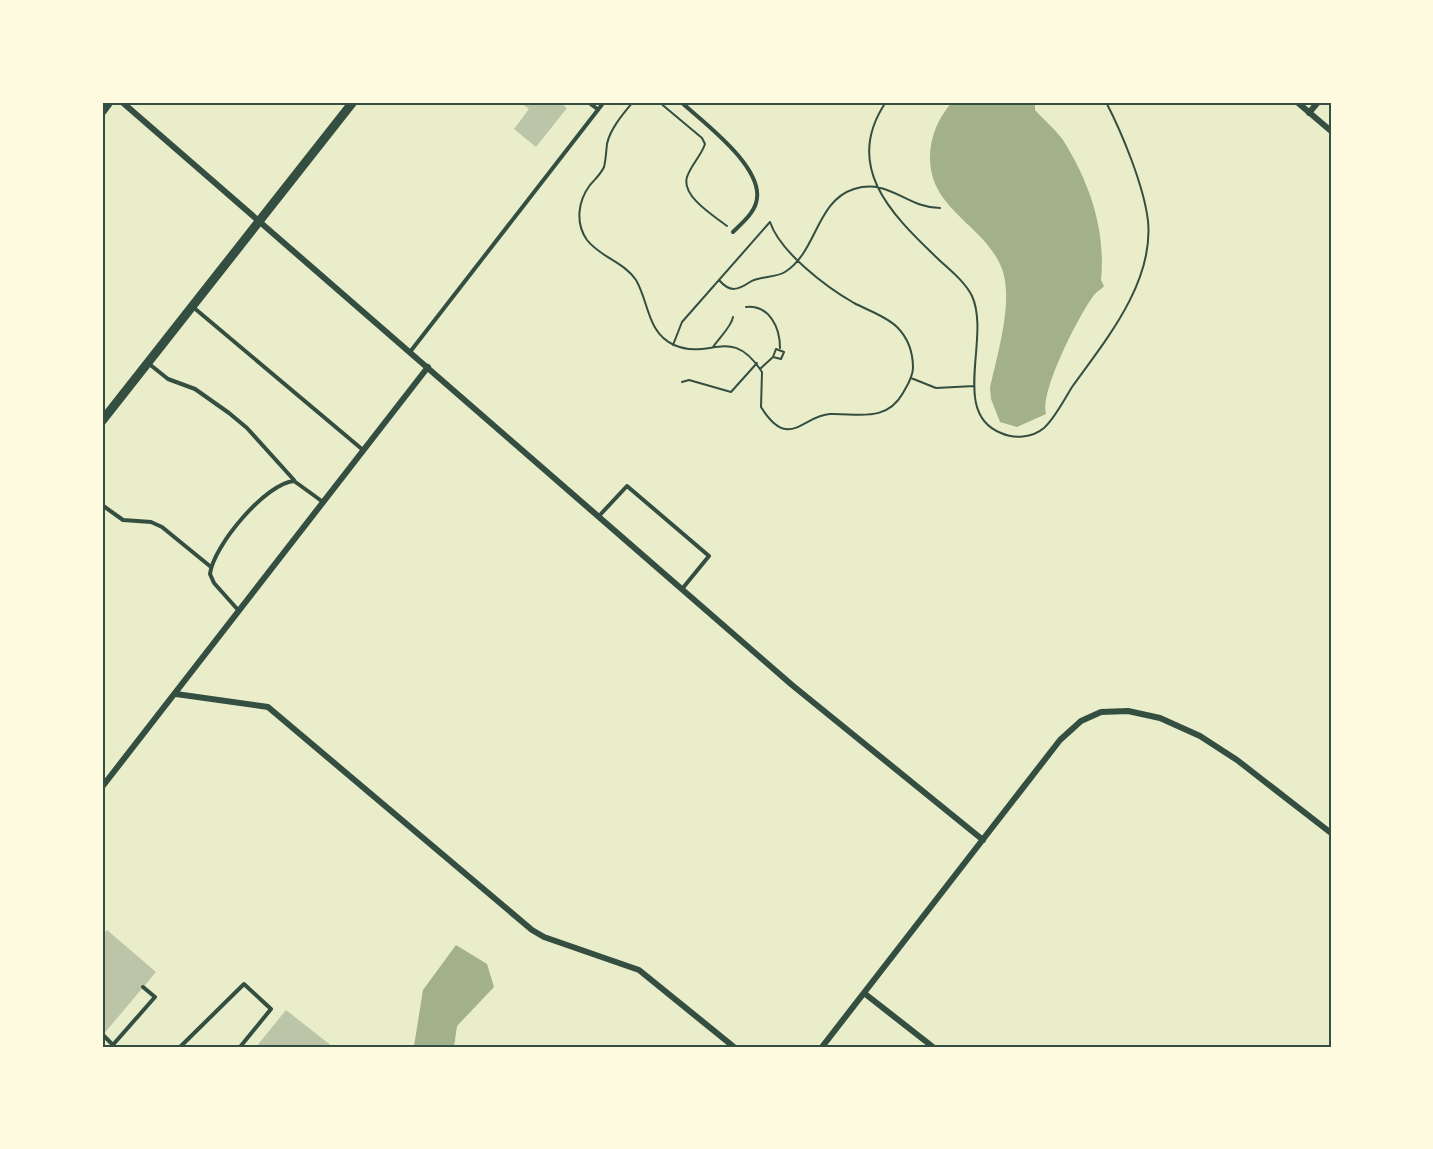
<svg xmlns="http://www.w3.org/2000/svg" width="1433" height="1149" font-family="'Crimson Pro',serif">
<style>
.water{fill:#a3b18a}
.building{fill:#bcc5a7}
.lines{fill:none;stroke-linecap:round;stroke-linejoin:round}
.path{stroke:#344e41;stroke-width:2}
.service{stroke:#344e41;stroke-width:4}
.minor{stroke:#344e41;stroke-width:6}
.tertiary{stroke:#344e41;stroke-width:9}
.neatline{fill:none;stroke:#344e41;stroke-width:2}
</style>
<rect width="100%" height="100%" fill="#e9edc9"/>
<path class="water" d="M 952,102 L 1035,102 L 1035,110 C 1044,120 1055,129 1063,140 C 1090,183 1106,230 1101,280 L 1104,286 C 1101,290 1097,291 1094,295 C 1079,315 1040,391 1046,414 L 1017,427 L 1000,422 L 991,399 L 990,388 C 997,355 1014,301 1002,269 C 986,226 932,211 930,161 C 929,139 938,118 952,102 Z
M 456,945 L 487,964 L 494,987 L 457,1026 L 454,1047 L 417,1047 L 414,1046 L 423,990 Z"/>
<path class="building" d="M 520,102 L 559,102 L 567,108 L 536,147 L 514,129 L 529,109 Z
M 107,930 L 156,972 L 102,1036 L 102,936 Z
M 286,1010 L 333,1047 L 256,1047 Z"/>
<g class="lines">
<path class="path" d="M 633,102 C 623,114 610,129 607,144 C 606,152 606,159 604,167 C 601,174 595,179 590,185 C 578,201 575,223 587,240 C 600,257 624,262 636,280 C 649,302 647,333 674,345 C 711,361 731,324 762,372 L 761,407 C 789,452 803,415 830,414 C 858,413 886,423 903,393 C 907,386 913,377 913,368 C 913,353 908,338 897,327 C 886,316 867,310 854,303 C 826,287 780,252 770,222
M 659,102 L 702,138 L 705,144 C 701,156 691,165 687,177 C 681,196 714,216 727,226
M 886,102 C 843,165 890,213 935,256 C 947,268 964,280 972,296 C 991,338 950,413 1001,433 C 1014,439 1032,438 1044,428 C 1055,418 1064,400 1072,387 C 1105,341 1154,283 1148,221 C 1144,186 1122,133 1106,102
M 719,280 C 730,293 738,290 750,282 C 760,276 775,278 785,272 C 817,252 816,201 854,189 C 890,178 906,208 940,208
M 746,307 C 770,305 780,328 780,348
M 673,345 L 682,322 L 770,222
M 713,347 C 719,338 732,326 733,317
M 760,369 L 773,357 L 781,359 L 784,352 L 776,349 L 773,357
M 911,378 L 936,388 L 974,386
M 682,382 L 689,380 L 731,392 L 757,363"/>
<path class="service" d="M 588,102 L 596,108
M 681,102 C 703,122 767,169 756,203 C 753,214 741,224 733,232
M 193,307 L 363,450
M 410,352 L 604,102
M 148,363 L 168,379 L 195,389 L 229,413 L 247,428 L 294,480
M 102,505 L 123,520 L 151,522 L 162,527 L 211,567
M 599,516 L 627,486 L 709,556 L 682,589
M 239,611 L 214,583 L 210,574 C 213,546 266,483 294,481 L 323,502
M 103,1035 L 113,1045
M 111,1047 L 155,997 L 143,987
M 180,1047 L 244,984 L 271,1009 L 240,1047"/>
<path class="minor" d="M 122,102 L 792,685 L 983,840
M 1297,102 L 1331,131
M 1309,113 L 1318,102
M 102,114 L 111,102
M 176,694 L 268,707 L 532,930 L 544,937 L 639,970 L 734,1047
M 102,787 L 428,367
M 864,993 L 933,1047
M 822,1047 L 1060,740 L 1081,721 L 1101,712 L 1128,711 L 1160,718 L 1200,736 L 1237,760 L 1331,833"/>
<path class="tertiary" d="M 102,421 L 353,102"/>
</g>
<rect width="1433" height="1149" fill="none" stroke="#fefae0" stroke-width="207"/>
<rect x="104" y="104" width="1226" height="942" class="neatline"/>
</svg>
